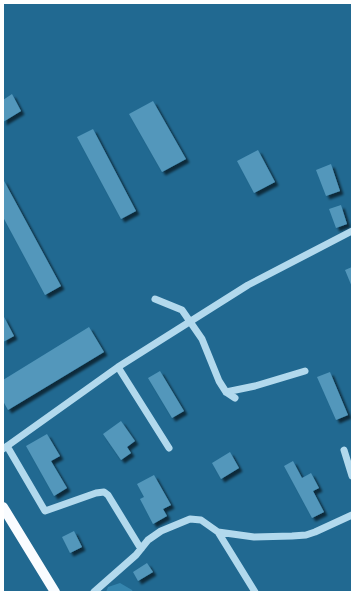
<svg xmlns="http://www.w3.org/2000/svg" width="355" height="595" font-family="'DM Sans',sans-serif">
<style>
.green{fill:#3585ae}
.building{fill:#5297bb;filter:url(#shadow)}
.lines{fill:none;stroke-linecap:round;stroke-linejoin:round}
.minor{stroke:#b2d9ed;stroke-width:7}
.major{stroke:#f9fcff;stroke-width:10}
</style>
<defs>
<filter id="shadow"><feDropShadow dx="3.5" dy="3.5" stdDeviation="1" flood-color="#0009"/></filter>
</defs>
<rect width="100%" height="100%" fill="#216991"/>
<path class="green" d="M 120,583 L 132,590 L 133,592 L 106,592 L 108,587 Z"/>
<path class="building" d="M 12,94 L 21,111 L 3,122 L 3,100 Z
M 153,101 L 186,159 L 162,172 L 129,114 Z
M 93,129 L 136,211 L 121,219 L 77,137 Z
M 258,150 L 275,182 L 254,193 L 237,161 Z
M 331,164 L 340,191 L 326,196 L 316,170 Z
M 3,179 L 61,286 L 45,295 L 3,217 Z
M 341,205 L 347,224 L 336,228 L 329,209 Z
M 352,267 L 352,287 L 345,270 Z
M 3,315 L 14,336 L 3,342 Z
M 89,327 L 104,352 L 8,410 L 3,401 L 3,380 Z
M 160,371 L 184,411 L 172,418 L 148,378 Z
M 330,372 L 348,415 L 336,420 L 317,377 Z
M 121,421 L 135,441 L 127,447 L 131,453 L 121,460 L 103,434 Z
M 47,434 L 60,456 L 51,461 L 67,488 L 54,496 L 26,446 Z
M 230,452 L 239,468 L 221,479 L 212,463 Z
M 293,461 L 302,478 L 311,473 L 319,488 L 313,491 L 324,512 L 312,518 L 284,466 Z
M 154,475 L 171,505 L 163,509 L 167,516 L 153,524 L 140,499 L 144,497 L 137,484 Z
M 74,531 L 82,547 L 70,553 L 62,537 Z
M 147,563 L 153,572 L 138,581 L 133,572 Z"/>
<g class="lines">
<path class="minor" d="M 155,299 L 182,310 L 202,339 L 219,381 L 226,392 L 235,398
M 118,367 L 169,448
M 226,392 L 255,386 L 305,371
M 7,446 L 45,511 L 96,493 L 104,492 L 108,495 L 141,549
M 3,449 L 118,367 L 248,285 L 352,231
M 344,450 L 352,476
M 218,532 L 255,592
M 94,592 L 136,555 L 148,540 L 161,531 L 190,519 L 201,520 L 218,532 L 254,537 L 292,536 L 306,535 L 315,532 L 352,515"/>
<path class="major" d="M 3,507 L 55,592"/>
</g>
<rect width="355" height="595" fill="none" stroke="#ffffff" stroke-width="8"/>
</svg>
